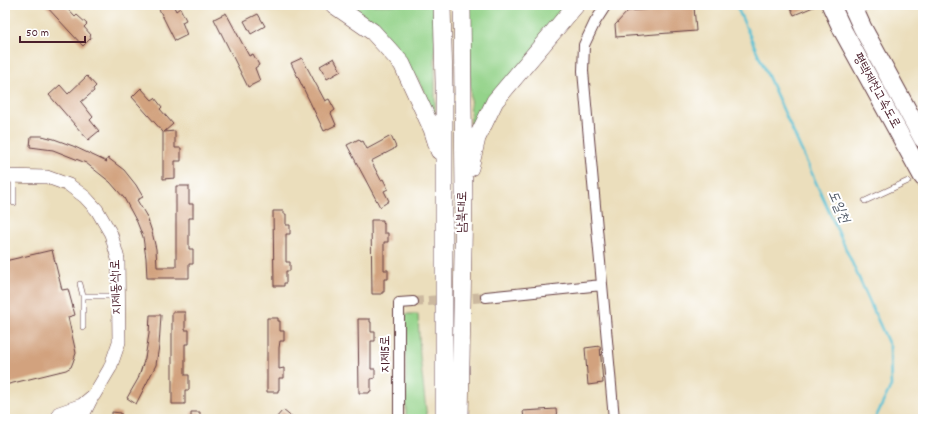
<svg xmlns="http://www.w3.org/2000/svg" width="928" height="424" font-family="Dekko,'Poor Story',sans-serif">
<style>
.green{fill:#94d38a;stroke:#6f795a}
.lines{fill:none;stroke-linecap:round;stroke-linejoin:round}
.stream{stroke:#58c1d5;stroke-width:2.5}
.building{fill:#d2a27e}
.minor-tunnel{stroke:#cbb89f;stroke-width:10;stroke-dasharray:10 5;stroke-linecap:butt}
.service-casing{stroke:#623c41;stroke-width:6}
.minor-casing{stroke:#623c41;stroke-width:12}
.tertiary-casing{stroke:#623c41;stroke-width:14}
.trunk-casing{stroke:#623c41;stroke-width:18}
.motorway-casing{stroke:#623c41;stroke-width:20}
.service{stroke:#fff;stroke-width:5}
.minor{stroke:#fff;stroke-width:10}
.tertiary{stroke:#fff;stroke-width:13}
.trunk{stroke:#fff;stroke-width:17}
.motorway{stroke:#fff;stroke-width:18}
.labels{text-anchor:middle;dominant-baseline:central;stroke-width:4;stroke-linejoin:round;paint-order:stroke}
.street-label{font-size:13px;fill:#4a1f2b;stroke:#fff}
.water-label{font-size:14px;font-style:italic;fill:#4f5866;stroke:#fff}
</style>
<rect width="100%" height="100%" fill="#fff"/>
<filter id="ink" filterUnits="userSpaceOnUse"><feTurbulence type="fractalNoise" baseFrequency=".025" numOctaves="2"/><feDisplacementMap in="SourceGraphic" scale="8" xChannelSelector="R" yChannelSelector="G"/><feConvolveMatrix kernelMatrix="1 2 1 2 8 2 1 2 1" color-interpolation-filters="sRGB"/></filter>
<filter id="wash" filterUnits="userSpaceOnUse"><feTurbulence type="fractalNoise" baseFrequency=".012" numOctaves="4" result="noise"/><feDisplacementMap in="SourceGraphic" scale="16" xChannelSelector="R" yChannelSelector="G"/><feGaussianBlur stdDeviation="0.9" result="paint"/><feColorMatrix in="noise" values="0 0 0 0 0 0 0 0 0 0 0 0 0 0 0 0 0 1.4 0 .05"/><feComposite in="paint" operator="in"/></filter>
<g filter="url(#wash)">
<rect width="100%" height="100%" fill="#ebdebc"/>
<path class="green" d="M 343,5 L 435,5 L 435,120 L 433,120 L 425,94 L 417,78 Z
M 469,5 L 569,5 L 471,144 Z
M 405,314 L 418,314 L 420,356 L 427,419 L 406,419 Z"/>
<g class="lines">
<path class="stream" d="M 736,5 L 890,347 L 891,386 L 875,419"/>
</g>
<g id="blocks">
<path class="building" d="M 45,5 L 64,5 L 75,17 L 77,15 L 87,24 L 84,27 L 91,35 L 90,36 L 91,38 L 83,46 Z
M 157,5 L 173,5 L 176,11 L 180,8 L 186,20 L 182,22 L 187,35 L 175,41 Z
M 789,5 L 818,5 L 794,15 Z
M 694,6 L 696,31 L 616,37 L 615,25 L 628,11 Z
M 226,13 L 249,56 L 253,54 L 259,65 L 255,68 L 260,81 L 248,87 L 214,19 Z
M 258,14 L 265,26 L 251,34 L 244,21 Z
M 302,58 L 325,101 L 329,99 L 335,110 L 331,113 L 336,125 L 324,131 L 291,63 Z
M 334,58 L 341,71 L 327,79 L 320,66 Z
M 87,76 L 96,86 L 93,89 L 94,91 L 81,102 L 93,117 L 90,120 L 99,131 L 88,140 L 49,95 L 60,85 L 68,94 Z
M 141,88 L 152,100 L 155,98 L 162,107 L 160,109 L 173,124 L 164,132 L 175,131 L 175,148 L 181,148 L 181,161 L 175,161 L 175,178 L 163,179 L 163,132 L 132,97 Z
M 31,136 L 42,136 L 54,139 L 73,146 L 107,162 L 106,161 L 108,158 L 124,170 L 136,185 L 143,197 L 137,200 L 147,217 L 152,232 L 156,249 L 157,267 L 176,267 L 176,186 L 189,186 L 189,204 L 193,204 L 193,218 L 189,218 L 189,249 L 193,249 L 193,264 L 189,264 L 189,278 L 147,278 L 146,258 L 143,237 L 137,222 L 124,198 L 110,182 L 86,163 L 53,150 L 30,147 Z
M 391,136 L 396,147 L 394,148 L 394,149 L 371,161 L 381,180 L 383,179 L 388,189 L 384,191 L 389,201 L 380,207 L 347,145 L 359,139 L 361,142 L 363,141 L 367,149 Z
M 273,211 L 284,211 L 284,214 L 286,214 L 286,225 L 290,225 L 290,234 L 286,234 L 286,262 L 290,262 L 290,271 L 286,271 L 286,283 L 284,283 L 284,286 L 274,286 Z
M 371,220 L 383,220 L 383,223 L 384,222 L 384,233 L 388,233 L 388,242 L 384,242 L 384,270 L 388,270 L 388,279 L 384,279 L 384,292 L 382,292 L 382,294 L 372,294 Z
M 52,250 L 62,290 L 68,289 L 75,315 L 68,317 L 76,353 L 73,362 L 71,367 L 66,370 L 5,385 L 5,261 Z
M 172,312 L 185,312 L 185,330 L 189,330 L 189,344 L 185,344 L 185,375 L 189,375 L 189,390 L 185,390 L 185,404 L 172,404 Z
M 150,315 L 161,315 L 159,346 L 156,365 L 136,404 L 127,398 L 138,379 L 145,358 L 149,334 Z
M 267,318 L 278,318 L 278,321 L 280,321 L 280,331 L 284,331 L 284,341 L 280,341 L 279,348 L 279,369 L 284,368 L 284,378 L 279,378 L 279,390 L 278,390 L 278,392 L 267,392 Z
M 358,319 L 370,319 L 370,322 L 371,322 L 371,332 L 375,332 L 375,341 L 371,341 L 371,369 L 375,369 L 375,378 L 371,379 L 371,391 L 370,391 L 369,393 L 359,393 Z
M 600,346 L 603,383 L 588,385 L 585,348 Z
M 556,409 L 557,419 L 524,419 L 523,411 Z
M 283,410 L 294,419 L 275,419 Z
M 112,412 L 121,413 L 121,419 L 112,419 Z
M 191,412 L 200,412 L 200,419 L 191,419 Z"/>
</g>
</g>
<g filter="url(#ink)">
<use href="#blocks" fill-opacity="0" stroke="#623c41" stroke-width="1"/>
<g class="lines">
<path class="minor-tunnel" d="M 413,302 L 486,297"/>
<g class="service-casing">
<path id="service" d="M 865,201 L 908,181
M 14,203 L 14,177
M 80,284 L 83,296 L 83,327
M 83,296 L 118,296"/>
</g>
<g class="minor-casing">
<path id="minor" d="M 606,5 L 595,22 L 584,45 L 583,71 L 614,419
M 486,297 L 602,285
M 399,419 L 399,303 L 413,302"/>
</g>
<g class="tertiary-casing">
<path id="tertiary" d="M 5,176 L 47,177 L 69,185 L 85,197 L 97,210 L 111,234 L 118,259 L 119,342 L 110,368 L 94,395 L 82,405 L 59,413 L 59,419
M 81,419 L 91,399"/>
</g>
<g class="trunk-casing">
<path id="trunk" d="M 334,5 L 373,32 L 402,64 L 432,129 L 439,151
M 442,5 L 444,83 L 444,419
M 470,168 L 477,138 L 495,101 L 576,5
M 460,419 L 464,197 L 462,5"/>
</g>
<g class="motorway-casing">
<path id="motorway" d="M 831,5 L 843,31 L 923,177
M 852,5 L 862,27 L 923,139"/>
</g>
<use href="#service" class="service"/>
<use href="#minor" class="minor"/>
<use href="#tertiary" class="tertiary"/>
<use href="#trunk" class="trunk"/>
<use href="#motorway" class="motorway"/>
</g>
</g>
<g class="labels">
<g class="street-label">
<text transform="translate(876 91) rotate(61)">평택제천고속도로</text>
<text transform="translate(463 212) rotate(-89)">남북대로</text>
<text transform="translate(117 287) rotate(-92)">지제동삭1로</text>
<text transform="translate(386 354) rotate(-90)">지제5로</text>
</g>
<g class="water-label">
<text transform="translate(838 207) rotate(66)">도일천</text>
</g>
</g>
<rect width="928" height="424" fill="none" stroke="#fff" stroke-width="20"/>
<path d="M20 36v6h65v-6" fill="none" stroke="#4a1f2b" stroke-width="2"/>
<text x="26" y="36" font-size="12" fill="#4a1f2b" stroke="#ffffff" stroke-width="3" paint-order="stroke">50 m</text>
</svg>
